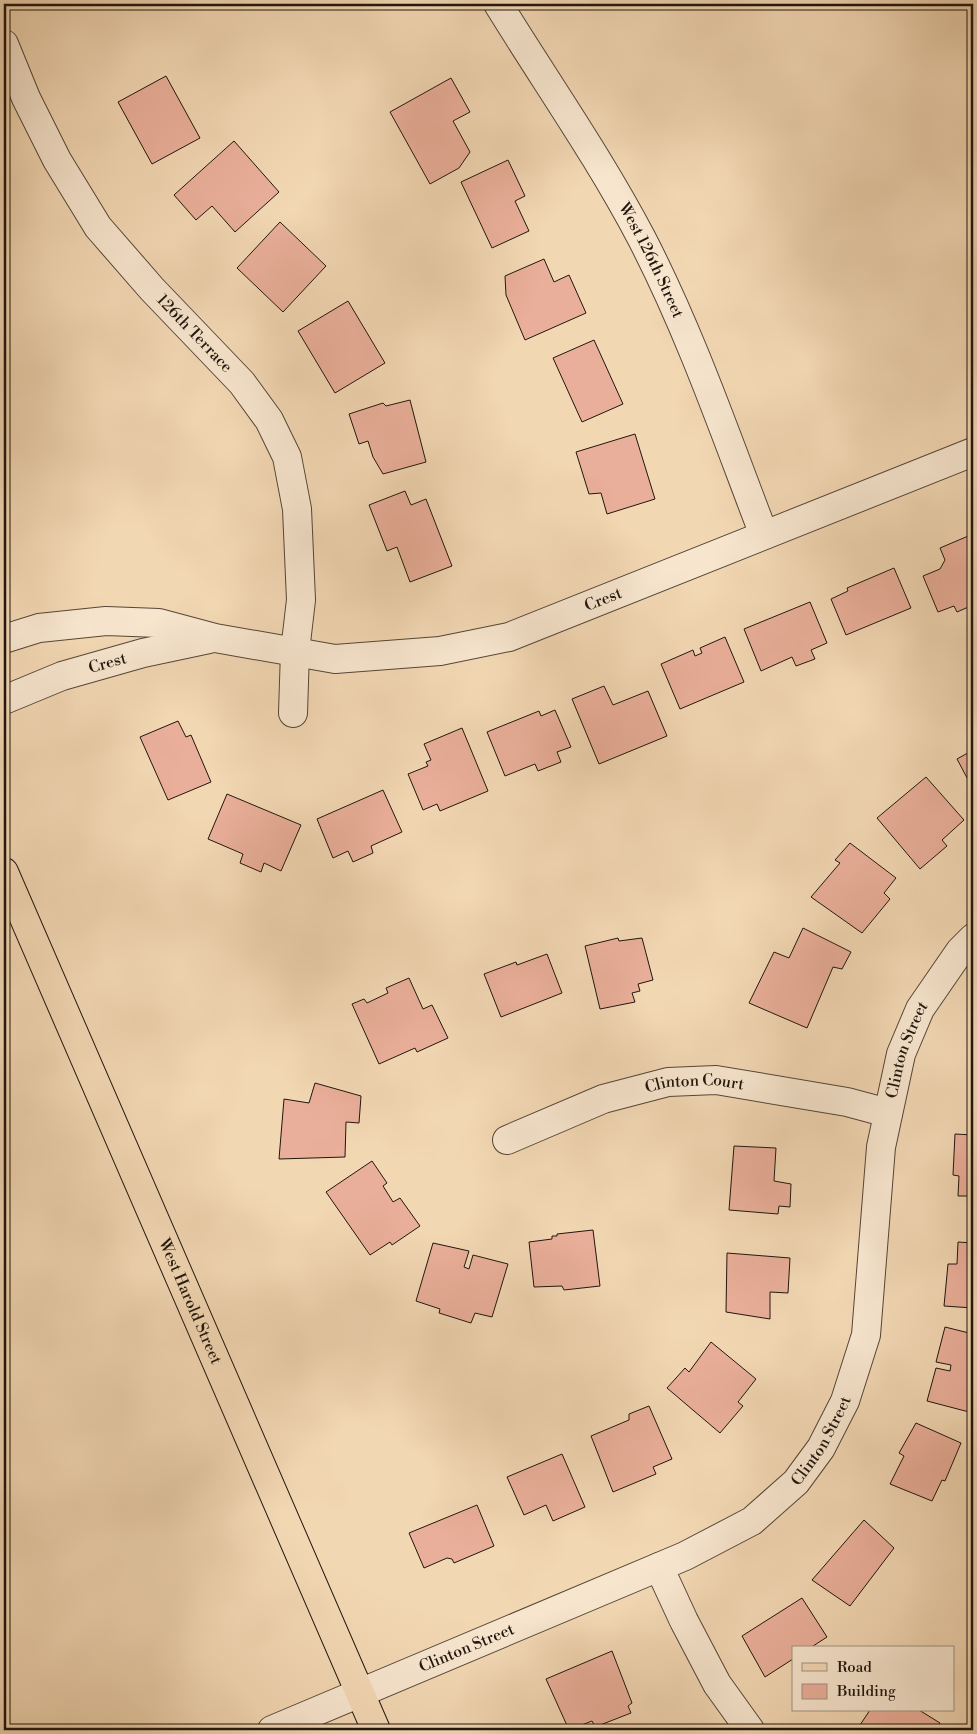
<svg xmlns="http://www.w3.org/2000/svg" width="977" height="1734" font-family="'Libre Bodoni',serif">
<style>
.building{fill:#eaaf9a;stroke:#20160d}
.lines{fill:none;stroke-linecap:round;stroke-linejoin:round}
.minor-casing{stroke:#544636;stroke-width:30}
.major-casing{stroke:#20160d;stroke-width:30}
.minor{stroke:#f7e5ce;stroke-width:28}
.major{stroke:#f2d7b3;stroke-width:28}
.labels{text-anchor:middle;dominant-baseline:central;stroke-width:4.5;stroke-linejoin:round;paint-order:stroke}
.street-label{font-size:16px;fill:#20160d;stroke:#f7e5ce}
</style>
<rect width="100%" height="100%" fill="#f2d7b3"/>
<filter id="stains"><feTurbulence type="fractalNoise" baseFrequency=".004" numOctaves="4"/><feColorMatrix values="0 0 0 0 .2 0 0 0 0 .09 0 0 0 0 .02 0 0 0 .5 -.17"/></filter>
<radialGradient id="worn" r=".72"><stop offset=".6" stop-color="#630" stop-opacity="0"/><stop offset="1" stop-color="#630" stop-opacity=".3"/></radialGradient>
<path class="building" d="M 166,76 L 200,138 L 152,164 L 118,102 Z
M 451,78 L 470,112 L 453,121 L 470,152 L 459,168 L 430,184 L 390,112 Z
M 234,141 L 279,192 L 235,232 L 212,206 L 196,220 L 174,195 Z
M 508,160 L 525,196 L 515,201 L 529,231 L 492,248 L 461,182 Z
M 280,222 L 326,266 L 283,312 L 237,268 Z
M 544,259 L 554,282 L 569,275 L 586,313 L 525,340 L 506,295 L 505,276 Z
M 348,301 L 385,363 L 335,393 L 298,331 Z
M 594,340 L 623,404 L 582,422 L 553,358 Z
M 410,400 L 426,462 L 383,474 L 373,457 L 368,441 L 359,444 L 349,414 L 383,403 L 386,406 Z
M 635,434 L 655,499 L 607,514 L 601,493 L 589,494 L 576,452 Z
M 405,491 L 411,505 L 426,499 L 452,566 L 410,582 L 397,547 L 387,551 L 369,505 Z
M 973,534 L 973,605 L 957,612 L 954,606 L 938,612 L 923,576 L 940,569 L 945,560 L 940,548 Z
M 894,568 L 911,608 L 846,635 L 831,599 L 848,591 L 847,588 Z
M 810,602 L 827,643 L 811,650 L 815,659 L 796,666 L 792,657 L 761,671 L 744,629 Z
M 725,637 L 744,682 L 680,709 L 661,664 L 693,650 L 695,656 L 702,653 L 700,648 Z
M 604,686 L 613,705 L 648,691 L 667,736 L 599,764 L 572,699 Z
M 555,710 L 571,747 L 557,752 L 561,762 L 538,771 L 535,764 L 505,776 L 487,732 L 539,711 L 541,716 Z
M 178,721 L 186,737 L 191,735 L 211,782 L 168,800 L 140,737 Z
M 462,728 L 488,791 L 440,811 L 437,804 L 423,810 L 408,774 L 428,766 L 426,762 L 431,760 L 424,744 Z
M 973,750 L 973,789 L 957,759 Z
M 926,777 L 964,820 L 942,840 L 947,846 L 920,869 L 877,818 Z
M 383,790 L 402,832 L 371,846 L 373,853 L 353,862 L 348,851 L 333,858 L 317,819 Z
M 227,794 L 301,825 L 281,871 L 264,863 L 261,872 L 240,863 L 243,854 L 208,839 Z
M 850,843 L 896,878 L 884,893 L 890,899 L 862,933 L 811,897 L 840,863 L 835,860 Z
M 803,928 L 851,952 L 842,969 L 833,967 L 807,1028 L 749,1003 L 774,952 L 789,958 Z
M 618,938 L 619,941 L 642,938 L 653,980 L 638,984 L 640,991 L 632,993 L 635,1002 L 600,1009 L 585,946 Z
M 547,954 L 562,993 L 501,1017 L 484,974 L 516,962 L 517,965 Z
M 409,978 L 423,1009 L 432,1005 L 448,1038 L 417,1052 L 415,1048 L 379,1064 L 352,1004 L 364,999 L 367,1003 L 388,993 L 386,988 Z
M 315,1083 L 361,1096 L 359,1123 L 346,1122 L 345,1157 L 279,1159 L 284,1099 L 309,1103 Z
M 955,1134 L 973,1135 L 973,1196 L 958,1196 L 959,1176 L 953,1175 Z
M 734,1146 L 776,1148 L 774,1181 L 791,1184 L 790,1207 L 779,1206 L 778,1214 L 729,1210 Z
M 372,1161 L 387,1183 L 383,1186 L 393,1202 L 400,1198 L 420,1226 L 392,1245 L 390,1242 L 370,1255 L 326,1192 Z
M 593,1230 L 600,1286 L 564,1290 L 562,1286 L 534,1287 L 529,1242 L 552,1239 L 552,1236 L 557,1236 L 557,1234 Z
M 958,1242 L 973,1243 L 973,1308 L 944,1306 L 948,1264 L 957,1264 Z
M 433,1243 L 469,1251 L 464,1267 L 469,1269 L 473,1255 L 508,1264 L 492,1317 L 475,1313 L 471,1323 L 439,1313 L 440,1309 L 416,1301 Z
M 727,1253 L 790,1258 L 788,1293 L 770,1292 L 770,1319 L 726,1312 Z
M 945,1327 L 973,1334 L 973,1413 L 927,1401 L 936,1368 L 950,1371 L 951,1365 L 936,1362 Z
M 711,1342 L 756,1379 L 738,1402 L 743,1406 L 720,1433 L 667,1388 L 685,1368 L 689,1372 Z
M 649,1406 L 672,1459 L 653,1467 L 656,1474 L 613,1492 L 591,1436 L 629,1420 L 629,1414 Z
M 916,1423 L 961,1443 L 945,1481 L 942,1480 L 932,1501 L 890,1484 L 904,1456 L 899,1453 Z
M 562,1454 L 585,1507 L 553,1521 L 546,1505 L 524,1515 L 507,1477 Z
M 477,1505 L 494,1546 L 454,1563 L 452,1559 L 447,1558 L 424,1568 L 409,1533 Z
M 864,1520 L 894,1548 L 850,1606 L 812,1580 Z
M 802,1598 L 827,1637 L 810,1648 L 793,1648 L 793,1659 L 765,1677 L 742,1636 Z
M 612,1651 L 632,1703 L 628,1706 L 631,1713 L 595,1727 L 592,1721 L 569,1730 L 546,1679 Z
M 870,1710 L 919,1710 L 940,1723 L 936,1730 L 868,1730 L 860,1725 Z"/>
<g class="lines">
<g class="minor-casing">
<g id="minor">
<path id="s1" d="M 498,4 C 546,82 599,157 642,239 C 691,334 726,436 764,535"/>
<path id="s2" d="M 4,44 L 26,98 L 57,160 L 98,227 L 152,289 L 242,383 L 269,420 L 287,457 L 297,509 L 301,600 L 295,651 L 293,713"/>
<path id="s3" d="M 4,639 L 39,628 L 106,621 L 159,623 L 215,638 L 335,659 L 440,651 L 509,637 L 973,452"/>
<path id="s4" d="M 4,700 L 62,676 L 143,653 L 209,639"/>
<path id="s5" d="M 507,1140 L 603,1099 L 668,1082 L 716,1080 L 847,1102 L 888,1113"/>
<path d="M 659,1567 L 684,1621 L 717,1684 L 750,1730"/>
<path id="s6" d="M 272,1730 L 685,1556 L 752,1521 L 796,1482 L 821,1448 L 845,1401 L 866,1335 L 881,1147 L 901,1054 L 920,1009 L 960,951 L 973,938"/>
</g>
</g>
<g class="major-casing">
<g id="major">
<path id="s7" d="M 4,872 L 376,1730"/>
</g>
</g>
<use href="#minor" class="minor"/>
<use href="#major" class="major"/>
</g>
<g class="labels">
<g class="street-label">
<text stroke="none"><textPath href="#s1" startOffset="299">West 126th Street</textPath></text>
<text stroke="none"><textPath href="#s2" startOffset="350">126th Terrace</textPath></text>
<text stroke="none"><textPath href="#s3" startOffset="614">Crest</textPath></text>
<text stroke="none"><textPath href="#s4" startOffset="110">Crest</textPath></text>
<text stroke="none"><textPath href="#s6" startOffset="1036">Clinton Street</textPath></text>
<text stroke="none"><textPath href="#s5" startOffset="198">Clinton Court</textPath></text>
<text stroke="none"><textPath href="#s7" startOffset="468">West Harold Street</textPath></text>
<text stroke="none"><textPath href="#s6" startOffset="631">Clinton Street</textPath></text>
<text stroke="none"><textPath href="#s6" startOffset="211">Clinton Street</textPath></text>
</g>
</g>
<rect width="977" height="1734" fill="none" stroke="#f2d7b3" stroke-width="20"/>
<rect x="5" y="5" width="967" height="1724" fill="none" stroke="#20160d" stroke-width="2.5"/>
<rect x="10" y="10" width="957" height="1714" fill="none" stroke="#20160d"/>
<rect x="792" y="1646" width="162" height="65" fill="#f7e5ce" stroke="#a19281"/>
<rect x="802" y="1663" width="25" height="8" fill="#f2d7b3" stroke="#a19281"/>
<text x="837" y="1672" font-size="15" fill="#20160d">Road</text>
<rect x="802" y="1684" width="25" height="15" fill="#eaaf9a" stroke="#a19281"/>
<text x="837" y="1696" font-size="15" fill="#20160d">Building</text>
<rect width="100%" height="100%" filter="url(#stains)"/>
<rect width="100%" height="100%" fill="url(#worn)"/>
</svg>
